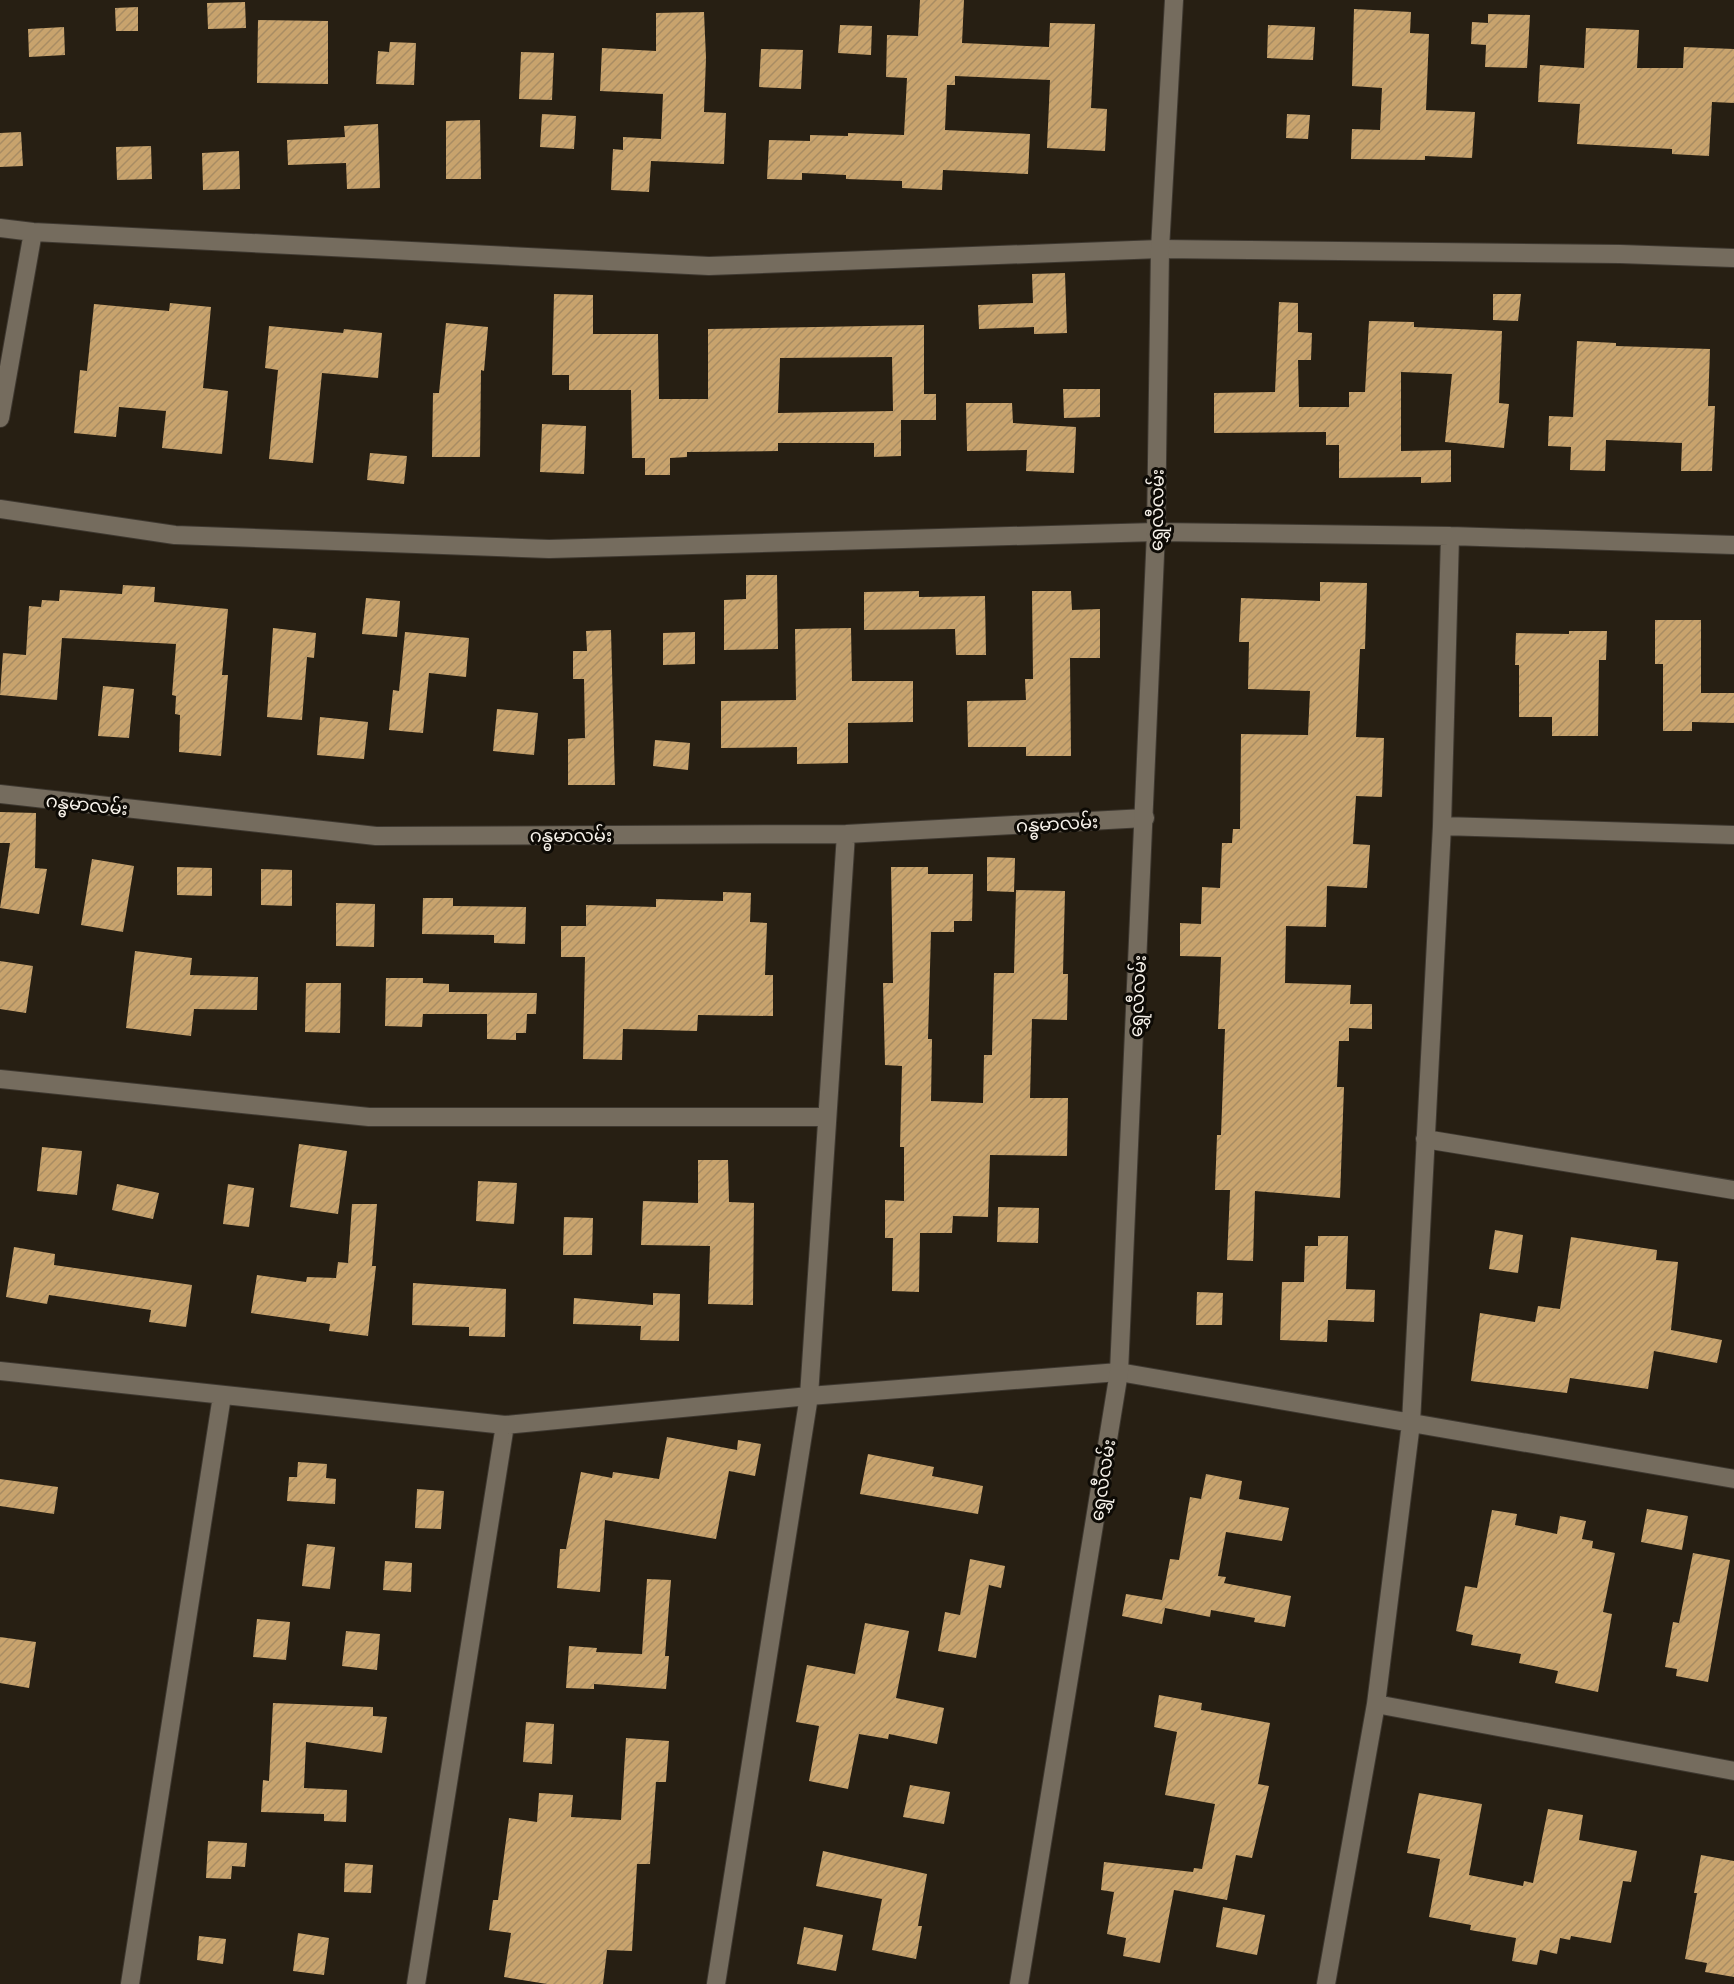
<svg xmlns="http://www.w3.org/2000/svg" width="1734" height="1984" font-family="'Playfair Display','Noto Sans Myanmar',serif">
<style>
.building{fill:url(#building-hatch);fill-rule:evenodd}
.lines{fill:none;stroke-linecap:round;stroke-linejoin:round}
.minor-casing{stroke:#3e3830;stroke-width:20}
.tertiary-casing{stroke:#3e3830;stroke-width:20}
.minor{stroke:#756c5e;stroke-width:18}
.tertiary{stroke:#756c5e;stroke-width:18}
.labels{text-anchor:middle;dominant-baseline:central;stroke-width:6;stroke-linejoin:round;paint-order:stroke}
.street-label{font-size:18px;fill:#f7f2ea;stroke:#0d0a05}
</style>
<defs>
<pattern id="building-hatch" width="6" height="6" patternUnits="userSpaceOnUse" patternTransform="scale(1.5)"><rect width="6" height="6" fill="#c8a36d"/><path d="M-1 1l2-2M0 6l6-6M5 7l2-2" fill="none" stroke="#a88c63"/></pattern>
</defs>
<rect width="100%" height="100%" fill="#271f13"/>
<path class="building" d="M 920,0 L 964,0 L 962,43 L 1049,47 L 1050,23 L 1095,24 L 1091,108 L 1107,109 L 1105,151 L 1047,148 L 1050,80 L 955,76 L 955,85 L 947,85 L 945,130 L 1030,134 L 1028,174 L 943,170 L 942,190 L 902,188 L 902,181 L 846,179 L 846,175 L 802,173 L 802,180 L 767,179 L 769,140 L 810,141 L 810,135 L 848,136 L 848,133 L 904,135 L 907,78 L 886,77 L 887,35 L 918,36 Z
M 245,2 L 246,28 L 208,29 L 207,3 Z
M 138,7 L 138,31 L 116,31 L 115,8 Z
M 1354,9 L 1411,12 L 1410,33 L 1429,34 L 1426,110 L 1475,112 L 1472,158 L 1425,156 L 1425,160 L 1351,159 L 1352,129 L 1380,130 L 1382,88 L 1352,86 Z
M 704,12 L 706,58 L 704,112 L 726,113 L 724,164 L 651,161 L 649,192 L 611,190 L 613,149 L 623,150 L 623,137 L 661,139 L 663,94 L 600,91 L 602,48 L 656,51 L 656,13 Z
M 1488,14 L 1530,15 L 1527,68 L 1485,67 L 1486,45 L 1471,44 L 1472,22 L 1488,23 Z
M 258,20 L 328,21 L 328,84 L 257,83 Z
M 840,25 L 872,26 L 871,55 L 838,53 Z
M 1268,25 L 1315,27 L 1313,60 L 1267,58 Z
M 64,27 L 65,55 L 29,57 L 28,29 Z
M 1586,28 L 1639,30 L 1637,68 L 1683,68 L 1684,47 L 1734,49 L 1734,103 L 1712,102 L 1709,156 L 1672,154 L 1672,149 L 1577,144 L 1580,104 L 1538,102 L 1540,65 L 1584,68 Z
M 390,42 L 416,43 L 414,85 L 376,84 L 378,51 L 389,52 Z
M 761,49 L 803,50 L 801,89 L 759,87 Z
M 521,52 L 554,53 L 552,100 L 519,99 Z
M 542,114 L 576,116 L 574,149 L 540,147 Z
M 1287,114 L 1310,115 L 1308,139 L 1286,138 Z
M 480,120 L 481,179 L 446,179 L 446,121 Z
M 378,124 L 380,188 L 347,189 L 346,163 L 288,165 L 287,140 L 345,137 L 344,126 Z
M 21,132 L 23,166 L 0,167 L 0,133 Z
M 151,146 L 152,179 L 117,180 L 116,147 Z
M 239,151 L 240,189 L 203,190 L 202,153 Z
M 1065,273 L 1067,333 L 1034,334 L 1034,327 L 979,329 L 978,305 L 1033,303 L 1032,274 Z
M 554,294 L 593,295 L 593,334 L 658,334 L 659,399 L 708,399 L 708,329 L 924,325 L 924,394 L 936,394 L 936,420 L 901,420 L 901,456 L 874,457 L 874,443 L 778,443 L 778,451 L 687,452 L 687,457 L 670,458 L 670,475 L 645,475 L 645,458 L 632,458 L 631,390 L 569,390 L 569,375 L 552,375 ZM 892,357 L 893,411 L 778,413 L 780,358 Z
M 1493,294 L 1521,294 L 1518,321 L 1493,320 Z
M 1279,302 L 1298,303 L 1298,332 L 1312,333 L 1311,360 L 1298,360 L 1299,407 L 1349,407 L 1349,392 L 1365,392 L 1369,321 L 1414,322 L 1414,327 L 1502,331 L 1499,403 L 1509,404 L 1504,448 L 1445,442 L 1452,374 L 1401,372 L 1401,451 L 1451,450 L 1451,482 L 1421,483 L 1421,477 L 1339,478 L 1339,445 L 1326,445 L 1326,432 L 1214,433 L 1214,393 L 1275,392 Z
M 170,303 L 211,307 L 203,388 L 228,391 L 222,454 L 162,448 L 166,411 L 119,407 L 116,437 L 74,433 L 80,370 L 87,371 L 94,304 L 169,311 Z
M 446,323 L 488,327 L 484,371 L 481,370 L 480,457 L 432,457 L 433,393 L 439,393 Z
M 269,326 L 343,333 L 344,329 L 382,333 L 378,378 L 322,373 L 313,463 L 269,459 L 278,370 L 265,368 Z
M 1577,341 L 1616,343 L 1616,346 L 1710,349 L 1708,406 L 1715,406 L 1712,471 L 1681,471 L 1682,443 L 1606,440 L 1605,471 L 1570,470 L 1571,447 L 1548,446 L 1549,416 L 1573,417 Z
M 1063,389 L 1100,389 L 1100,417 L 1064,418 Z
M 966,403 L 1012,403 L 1013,423 L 1076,427 L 1074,473 L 1026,471 L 1027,450 L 967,451 Z
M 542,424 L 586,426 L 584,474 L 540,472 Z
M 370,453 L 407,456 L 404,484 L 367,480 Z
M 746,575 L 777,575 L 778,649 L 724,650 L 724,600 L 746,599 Z
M 1320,582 L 1367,583 L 1365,649 L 1360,649 L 1356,737 L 1384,738 L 1382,797 L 1356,796 L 1353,844 L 1370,845 L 1367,888 L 1327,886 L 1326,927 L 1286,926 L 1285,983 L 1351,985 L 1350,1004 L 1372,1004 L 1372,1029 L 1349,1028 L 1349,1041 L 1339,1041 L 1337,1087 L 1344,1087 L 1340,1198 L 1255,1191 L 1253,1261 L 1227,1260 L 1230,1190 L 1215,1190 L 1217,1135 L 1221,1135 L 1225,1029 L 1218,1029 L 1221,957 L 1180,956 L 1180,923 L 1201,924 L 1202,887 L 1220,888 L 1222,843 L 1232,843 L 1233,829 L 1240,829 L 1241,734 L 1308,735 L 1310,691 L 1248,689 L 1249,642 L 1239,642 L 1241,598 L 1320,601 Z
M 123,585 L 155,587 L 154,602 L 228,609 L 222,675 L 228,675 L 221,756 L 179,752 L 180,715 L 175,714 L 176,696 L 172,695 L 176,644 L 62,638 L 57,700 L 0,695 L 3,653 L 26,655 L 29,606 L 41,607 L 42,600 L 59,601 L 60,590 L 122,594 Z
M 919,591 L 919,597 L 985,596 L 986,655 L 956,655 L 955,629 L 864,630 L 864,592 Z
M 1032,591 L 1071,591 L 1072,610 L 1100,609 L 1100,658 L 1070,658 L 1071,756 L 1026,756 L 1026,747 L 968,747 L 967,701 L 1026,700 L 1025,679 L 1033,679 Z
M 366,598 L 400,601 L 397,637 L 362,634 Z
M 1655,620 L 1701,620 L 1701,693 L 1734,693 L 1734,723 L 1692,722 L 1692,731 L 1663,731 L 1663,664 L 1655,664 Z
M 273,628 L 316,633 L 314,658 L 307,657 L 302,720 L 267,717 Z
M 851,628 L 852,681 L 913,681 L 913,722 L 848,723 L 848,763 L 797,764 L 797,747 L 721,748 L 721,701 L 796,700 L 795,629 Z
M 611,630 L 615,785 L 568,785 L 568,739 L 585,738 L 584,679 L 573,679 L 573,651 L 587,651 L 586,631 Z
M 1569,631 L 1607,631 L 1606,660 L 1599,660 L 1598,736 L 1552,736 L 1552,717 L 1519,717 L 1519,665 L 1515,665 L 1516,633 L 1569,634 Z
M 405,632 L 469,638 L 466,677 L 429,673 L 423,733 L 389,730 L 393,690 L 399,691 Z
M 695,632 L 695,664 L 663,665 L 663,633 Z
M 103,686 L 134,689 L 129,738 L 98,736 Z
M 497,709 L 538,713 L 534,755 L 493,751 Z
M 320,717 L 368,722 L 364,759 L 317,755 Z
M 655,740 L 690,743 L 688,770 L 653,766 Z
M 0,812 L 36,813 L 35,868 L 47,869 L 39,914 L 0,908 L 10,843 L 0,843 Z
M 987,857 L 1015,858 L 1014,892 L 987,891 Z
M 92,859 L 134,866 L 123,932 L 81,925 Z
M 177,867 L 212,868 L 212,896 L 177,895 Z
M 891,867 L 928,867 L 928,874 L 973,874 L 972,921 L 954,921 L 954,932 L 931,932 L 928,1039 L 932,1039 L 931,1101 L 983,1103 L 984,1055 L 992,1055 L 994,973 L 1014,973 L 1016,890 L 1065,891 L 1063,974 L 1068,974 L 1067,1020 L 1032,1019 L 1030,1098 L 1068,1098 L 1067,1156 L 990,1155 L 988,1217 L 953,1216 L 952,1233 L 920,1233 L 919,1292 L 892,1291 L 893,1238 L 885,1238 L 885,1200 L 904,1201 L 904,1147 L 900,1147 L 902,1066 L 885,1065 L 883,983 L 893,983 Z
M 261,869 L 292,870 L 292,906 L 261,905 Z
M 723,892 L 751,893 L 750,922 L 767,923 L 765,975 L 773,975 L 773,1016 L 698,1015 L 697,1031 L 623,1029 L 622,1060 L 583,1059 L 585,957 L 561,957 L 561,926 L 586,926 L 586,905 L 656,907 L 656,899 L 723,901 Z
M 423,898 L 453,898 L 453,906 L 526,907 L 525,944 L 494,943 L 494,935 L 422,934 Z
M 336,903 L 375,904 L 374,947 L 336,946 Z
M 135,951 L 192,958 L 190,975 L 258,977 L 257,1010 L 194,1009 L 191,1036 L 126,1028 Z
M 0,961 L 33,966 L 26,1013 L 0,1009 Z
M 386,978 L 423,978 L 423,983 L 449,984 L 449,992 L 537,993 L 536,1014 L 527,1014 L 526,1033 L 516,1033 L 516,1040 L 487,1039 L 487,1014 L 423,1014 L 422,1027 L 385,1026 Z
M 306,983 L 341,983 L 340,1033 L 305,1032 Z
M 299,1144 L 347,1151 L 338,1214 L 290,1207 Z
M 42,1147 L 82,1151 L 77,1195 L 37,1191 Z
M 698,1160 L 728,1160 L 729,1202 L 754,1203 L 753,1305 L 708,1304 L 710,1246 L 641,1245 L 643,1201 L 698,1203 Z
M 478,1181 L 517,1183 L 514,1224 L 476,1221 Z
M 117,1184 L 159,1193 L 153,1219 L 112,1210 Z
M 228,1184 L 254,1188 L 249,1227 L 223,1224 Z
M 352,1204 L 377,1204 L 372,1266 L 376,1266 L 368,1336 L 329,1331 L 330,1324 L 251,1313 L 257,1275 L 306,1282 L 307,1277 L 336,1278 L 338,1262 L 348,1263 Z
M 998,1207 L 1039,1208 L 1038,1243 L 997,1242 Z
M 564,1217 L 593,1218 L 592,1255 L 563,1255 Z
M 1495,1230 L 1523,1235 L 1518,1273 L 1489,1269 Z
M 1318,1236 L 1348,1236 L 1346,1289 L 1375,1290 L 1374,1322 L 1328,1320 L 1327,1342 L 1280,1340 L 1282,1282 L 1304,1282 L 1305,1246 L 1318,1246 Z
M 1571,1237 L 1657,1250 L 1656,1260 L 1678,1262 L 1671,1330 L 1722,1340 L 1717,1363 L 1654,1351 L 1648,1389 L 1570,1378 L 1567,1393 L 1471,1381 L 1480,1313 L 1535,1322 L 1538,1306 L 1560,1309 Z
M 14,1247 L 55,1254 L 54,1265 L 192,1285 L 186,1327 L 149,1322 L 151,1310 L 49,1295 L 47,1304 L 6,1297 Z
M 413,1283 L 506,1289 L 505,1337 L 469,1336 L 469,1327 L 412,1325 Z
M 1197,1292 L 1223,1293 L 1222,1325 L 1196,1325 Z
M 653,1293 L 680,1294 L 679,1341 L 640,1340 L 641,1326 L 573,1324 L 574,1298 L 653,1305 Z
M 667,1437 L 737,1450 L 738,1440 L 761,1444 L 755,1476 L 729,1471 L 716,1539 L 605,1520 L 600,1592 L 557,1588 L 560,1549 L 566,1549 L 581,1472 L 612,1478 L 613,1472 L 659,1479 Z
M 868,1454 L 934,1467 L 932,1476 L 983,1486 L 978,1514 L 860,1494 Z
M 298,1462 L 327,1464 L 326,1478 L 336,1479 L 335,1504 L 287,1501 L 289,1477 L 297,1477 Z
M 1206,1474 L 1242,1481 L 1239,1499 L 1289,1508 L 1282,1541 L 1226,1532 L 1218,1576 L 1226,1577 L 1224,1583 L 1291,1596 L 1285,1627 L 1254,1622 L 1255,1618 L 1211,1610 L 1210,1617 L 1165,1608 L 1162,1624 L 1122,1616 L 1126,1594 L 1162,1600 L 1170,1559 L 1179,1560 L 1190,1497 L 1201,1499 Z
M 0,1479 L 58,1487 L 54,1514 L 0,1506 Z
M 417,1489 L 444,1491 L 441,1529 L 415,1528 Z
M 1647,1509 L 1688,1516 L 1682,1550 L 1641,1542 Z
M 1492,1510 L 1517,1514 L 1515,1525 L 1557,1534 L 1560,1516 L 1586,1521 L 1582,1539 L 1593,1541 L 1592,1548 L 1615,1553 L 1603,1612 L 1612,1614 L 1598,1692 L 1555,1683 L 1558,1671 L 1519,1663 L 1521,1654 L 1471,1645 L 1473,1635 L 1456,1631 L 1465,1586 L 1477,1588 Z
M 307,1544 L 335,1547 L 330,1589 L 302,1586 Z
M 1693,1553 L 1730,1560 L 1708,1682 L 1676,1676 L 1677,1669 L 1665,1667 L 1673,1622 L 1679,1623 Z
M 970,1559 L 1005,1566 L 1001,1588 L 989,1585 L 976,1658 L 938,1651 L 945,1612 L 960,1615 Z
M 385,1561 L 412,1563 L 411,1592 L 383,1590 Z
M 647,1579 L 671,1580 L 665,1656 L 669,1656 L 666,1689 L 594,1684 L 594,1689 L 566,1688 L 569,1646 L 597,1648 L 596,1652 L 642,1654 Z
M 257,1619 L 290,1622 L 286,1660 L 253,1657 Z
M 865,1623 L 909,1631 L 896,1698 L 944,1708 L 937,1744 L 889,1734 L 888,1739 L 859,1734 L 848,1789 L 809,1781 L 819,1726 L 796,1722 L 807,1665 L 855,1674 Z
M 346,1631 L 380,1634 L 377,1670 L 342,1666 Z
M 0,1637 L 36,1642 L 29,1688 L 0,1683 Z
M 1159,1695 L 1202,1703 L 1201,1710 L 1270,1723 L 1258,1784 L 1269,1786 L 1252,1858 L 1236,1855 L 1227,1900 L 1174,1890 L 1160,1963 L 1123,1956 L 1126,1938 L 1107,1934 L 1114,1892 L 1101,1890 L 1104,1862 L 1193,1872 L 1194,1868 L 1202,1869 L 1215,1804 L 1165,1795 L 1177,1732 L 1154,1727 Z
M 273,1703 L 373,1707 L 373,1716 L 387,1717 L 382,1753 L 306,1742 L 304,1788 L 347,1790 L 346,1822 L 324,1821 L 324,1814 L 261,1812 L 263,1780 L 269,1781 Z
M 526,1722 L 554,1724 L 552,1764 L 523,1762 Z
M 626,1738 L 669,1741 L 666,1782 L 656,1782 L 650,1864 L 637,1864 L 632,1951 L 607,1950 L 603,1984 L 547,1984 L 504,1977 L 511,1933 L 489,1930 L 493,1900 L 498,1900 L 509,1818 L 537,1822 L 539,1793 L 573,1795 L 571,1817 L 621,1820 Z
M 910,1785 L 950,1792 L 944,1824 L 903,1817 Z
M 1419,1793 L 1482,1804 L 1469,1875 L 1523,1886 L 1524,1881 L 1533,1883 L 1548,1809 L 1583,1815 L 1579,1840 L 1637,1851 L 1631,1882 L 1623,1881 L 1611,1943 L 1571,1936 L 1570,1940 L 1560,1938 L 1557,1954 L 1540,1950 L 1537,1965 L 1512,1961 L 1516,1938 L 1470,1930 L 1471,1925 L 1429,1917 L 1440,1859 L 1407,1853 Z
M 208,1841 L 247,1843 L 245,1867 L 232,1866 L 231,1879 L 206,1878 Z
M 823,1851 L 927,1874 L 918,1926 L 922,1926 L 916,1959 L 872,1950 L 882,1899 L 816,1886 Z
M 1701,1855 L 1734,1861 L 1734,1977 L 1705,1972 L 1707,1963 L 1685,1959 L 1697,1893 L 1694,1893 Z
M 345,1863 L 373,1865 L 371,1893 L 344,1892 Z
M 1223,1907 L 1265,1915 L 1257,1955 L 1216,1947 Z
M 804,1927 L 843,1935 L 836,1971 L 797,1964 Z
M 298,1933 L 329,1938 L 324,1975 L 293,1971 Z
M 199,1936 L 226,1939 L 223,1964 L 197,1960 Z"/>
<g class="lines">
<g class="minor-casing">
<path id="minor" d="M 0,228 L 33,232 L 709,266 L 1160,249 L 1620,254 L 1734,258
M 0,418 L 33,232
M 0,509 L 175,535 L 549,549 L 1156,532 L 1450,536 L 1734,545
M 0,794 L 376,836 L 846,834 L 1145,818
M 1442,826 L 1734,835
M 0,1079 L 369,1117 L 827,1117
M 1425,1139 L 1734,1190
M 0,1371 L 505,1425 L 809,1396 L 1119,1372 L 1734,1479
M 1376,1704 L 1734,1771
M 130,1984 L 222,1396
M 416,1984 L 505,1425
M 716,1984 L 809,1396 L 846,834
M 1326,1984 L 1376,1704 L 1411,1423 L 1442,826 L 1450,536"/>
</g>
<g class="tertiary-casing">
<path id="tertiary" d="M 1019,1984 L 1119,1372 L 1156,532 L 1160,249 L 1174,0"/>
</g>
<use href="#minor" class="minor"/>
<use href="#tertiary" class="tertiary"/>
</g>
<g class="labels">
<g class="street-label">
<text transform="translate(1156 510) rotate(-89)">ရွှေလီလမ်း</text>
<text transform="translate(87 804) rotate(6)">ဂန္ဓမာလမ်း</text>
<text transform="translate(1057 823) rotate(-3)">ဂန္ဓမာလမ်း</text>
<text x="571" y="835">ဂန္ဓမာလမ်း</text>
<text transform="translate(1137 996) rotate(-87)">ရွှေလီလမ်း</text>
<text transform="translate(1102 1480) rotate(-81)">ရွှေလီလမ်း</text>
</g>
</g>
</svg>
